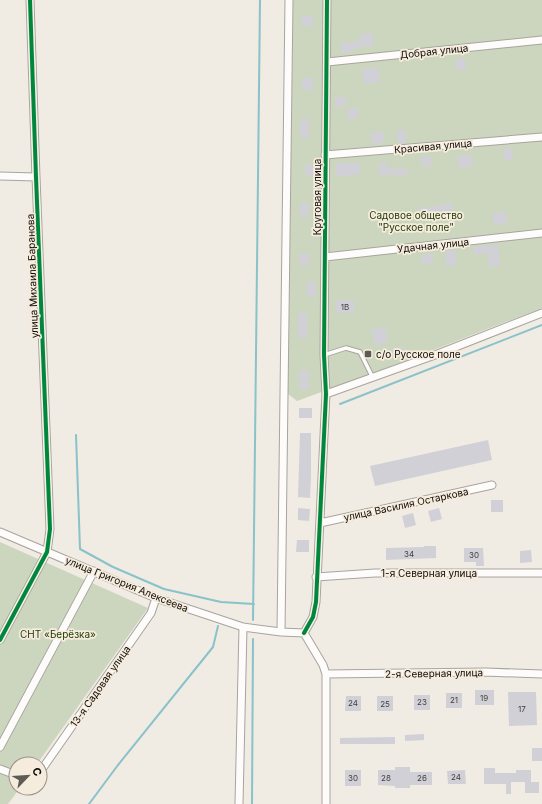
<svg xmlns="http://www.w3.org/2000/svg" width="542" height="804" font-family="Inter,sans-serif">
<style>
.garden{fill:#ccd6bf}
.lines{fill:none;stroke-linecap:round;stroke-linejoin:round}
.stream{stroke:#8ac2ca;stroke-width:2}
.building{fill:#d1d0d7}
.lane-casing{stroke:#a8a49e;stroke-width:5.5}
.street-casing{stroke:#a8a49e;stroke-width:9}
.lane{stroke:#fdfcfb;stroke-width:3.5}
.street{stroke:#fdfcfb;stroke-width:7}
.cycleway-casing{stroke:#f6ecdd;stroke-width:6}
.cycleway{stroke:#00873e;stroke-width:4}
.poi-dot{fill:#5e5a54;stroke:#f6ecdd;stroke-width:1.5}
.labels{text-anchor:middle;dominant-baseline:central;stroke-width:3.5;stroke-linejoin:round;paint-order:stroke}
.number-label{font-size:8px;fill:#403d3b}
.street-label{font-size:10px;fill:#0f0c07;stroke:#f6ecdd}
.park-label{font-size:10px;fill:#1b3800;stroke:#f6ecdd}
.poi-label{font-size:10px;fill:#0f0c07;stroke:#f6ecdd;text-anchor:start}
</style>
<rect width="100%" height="100%" fill="#f0ebe3"/>
<path class="garden" d="M 293,0 L 542,0 L 542,308 L 392,366 L 297,401 L 288,394 Z
M 0,542 L 148,608 L 37,764 L 16,764 L 16,788 L 20,788 L 8,804 L 0,804 Z"/>
<g class="lines">
<path class="stream" d="M 340,404 L 542,325
M 76,435 L 80,549 L 113,567 L 164,589 L 221,602 L 254,604
M 253,620 L 260,0
M 89,804 L 118,765 L 213,647 L 218,626
M 252,804 L 253,639"/>
</g>
<path class="building" d="M 302,16 L 313,16 L 313,26 L 302,26 Z
M 372,33 L 374,46 L 353,48 L 354,52 L 342,53 L 341,43 L 360,41 L 360,34 Z
M 464,58 L 466,69 L 456,70 L 455,59 Z
M 378,67 L 380,82 L 364,84 L 362,69 Z
M 302,78 L 313,78 L 313,90 L 302,90 Z
M 335,97 L 345,97 L 346,106 L 336,107 Z
M 358,108 L 358,118 L 348,119 L 347,109 Z
M 300,119 L 309,119 L 309,138 L 300,137 Z
M 406,130 L 406,143 L 398,143 L 397,131 Z
M 371,132 L 383,132 L 384,143 L 372,143 Z
M 512,148 L 513,160 L 504,161 L 503,149 Z
M 472,155 L 473,166 L 458,168 L 457,156 Z
M 421,156 L 431,156 L 431,167 L 422,167 Z
M 336,163 L 359,163 L 360,174 L 336,177 Z
M 378,163 L 388,163 L 388,169 L 406,168 L 407,175 L 379,175 Z
M 305,165 L 314,165 L 314,175 L 305,175 Z
M 300,203 L 309,203 L 309,217 L 300,217 Z
M 452,203 L 453,213 L 418,217 L 418,208 L 441,206 L 441,204 Z
M 506,212 L 507,223 L 494,224 L 493,213 Z
M 498,245 L 500,266 L 489,267 L 488,253 L 474,255 L 473,247 Z
M 455,250 L 456,265 L 446,266 L 445,251 Z
M 299,253 L 309,253 L 309,265 L 299,265 Z
M 432,254 L 433,263 L 422,264 L 421,255 Z
M 307,282 L 316,282 L 316,296 L 307,296 Z
M 336,300 L 354,301 L 354,313 L 336,313 Z
M 298,313 L 307,313 L 307,338 L 298,338 Z
M 385,326 L 388,333 L 385,334 L 388,342 L 376,346 L 371,330 Z
M 402,347 L 404,354 L 392,356 L 391,349 Z
M 299,371 L 309,371 L 309,389 L 299,389 Z
M 299,408 L 312,408 L 312,418 L 299,418 Z
M 300,433 L 311,433 L 311,477 L 310,498 L 298,497 Z
M 488,440 L 492,460 L 375,486 L 370,466 Z
M 491,500 L 503,500 L 503,512 L 491,512 Z
M 298,508 L 310,509 L 309,521 L 298,520 Z
M 439,508 L 442,519 L 431,522 L 428,511 Z
M 413,513 L 416,525 L 405,528 L 402,516 Z
M 297,540 L 309,540 L 309,552 L 296,552 Z
M 424,546 L 436,546 L 436,558 L 386,560 L 386,548 L 424,547 Z
M 464,548 L 483,548 L 484,566 L 476,566 L 476,562 L 464,562 Z
M 531,550 L 532,562 L 520,563 L 520,551 Z
M 475,690 L 494,690 L 494,705 L 475,705 Z
M 508,692 L 536,692 L 537,725 L 509,726 Z
M 446,693 L 462,693 L 462,708 L 446,708 Z
M 414,695 L 430,695 L 430,710 L 414,710 Z
M 346,696 L 361,696 L 361,711 L 345,711 Z
M 377,696 L 393,696 L 393,711 L 377,711 Z
M 424,734 L 424,740 L 405,741 L 405,735 Z
M 395,737 L 395,744 L 340,744 L 340,738 Z
M 532,748 L 542,748 L 542,761 L 532,761 Z
M 395,767 L 410,767 L 410,772 L 432,772 L 432,785 L 410,785 L 410,788 L 395,788 L 395,786 L 378,785 L 378,770 L 395,770 Z
M 484,768 L 495,768 L 495,773 L 516,773 L 516,770 L 531,770 L 531,782 L 539,782 L 539,793 L 525,793 L 525,782 L 511,782 L 511,794 L 506,794 L 506,784 L 484,784 Z
M 345,770 L 361,770 L 361,786 L 345,786 Z
M 465,770 L 466,784 L 448,784 L 447,771 Z"/>
<g class="lines">
<g class="lane-casing">
<path id="lane" d="M 324,355 L 346,348 L 360,352 L 373,378"/>
</g>
<g class="street-casing">
<path id="street" d="M 327,62 L 542,40
M 325,155 L 542,137
M 0,176 L 36,177
M 325,257 L 542,233
M 326,394 L 435,355 L 542,313
M 320,523 L 492,485
M 0,532 L 156,598 L 243,627 L 281,632 L 304,633
M 316,577 L 375,573 L 542,573
M 281,632 L 289,0
M 304,633 L 313,617 L 316,602 L 326,394 L 324,355 L 327,0
M 304,633 L 323,665 L 326,674 L 326,804
M 0,640 L 47,552 L 50,529 L 36,177 L 30,0
M 326,674 L 485,672 L 542,674
M 0,747 L 94,571
M 0,769 L 16,775
M 40,772 L 151,613 L 156,598
M 239,804 L 243,627"/>
</g>
<use href="#lane" class="lane"/>
<use href="#street" class="street"/>
<g class="cycleway-casing">
<path id="cycleway" d="M 304,633 L 313,617 L 316,602 L 326,394 L 324,355 L 327,0
M 0,640 L 47,552 L 50,529 L 36,177 L 30,0"/>
</g>
<use href="#cycleway" class="cycleway"/>
</g>
<rect class="poi-dot" x="364" y="350" width="8" height="8" rx="2"/>
<g class="labels">
<g class="number-label">
<text x="345" y="307">1В</text>
<text x="409" y="554">34</text>
<text x="474" y="555">30</text>
<text x="484" y="698">19</text>
<text x="454" y="700">21</text>
<text x="422" y="702">23</text>
<text x="353" y="703">24</text>
<text x="385" y="704">25</text>
<text x="522" y="709">17</text>
<text x="456" y="777">24</text>
<text x="353" y="778">30</text>
<text x="386" y="778">28</text>
<text x="422" y="778">26</text>
</g>
<g class="street-label">
<text transform="translate(434 51) rotate(-6)">Добрая улица</text>
<text transform="translate(433 146) rotate(-5)">Красивая улица</text>
<text transform="translate(317 197) rotate(-90)">Круговая улица</text>
<text transform="translate(433 245) rotate(-6)">Удачная улица</text>
<text transform="translate(32 276) rotate(-92)">улица Михаила Баранова</text>
<text transform="translate(406 504) rotate(-12)">улица Василия Остаркова</text>
<text x="429" y="573">1-я Северная улица</text>
<text transform="translate(127 584) rotate(22)">улица Григория Алексеева</text>
<text transform="translate(434 673) rotate(-1)">2-я Северная улица</text>
<text transform="translate(100 686) rotate(-55)">13-я Садовая улица</text>
</g>
<g class="park-label">
<text x="416" y="215">Садовое общество<tspan x="416" dy="12">"Русское поле"</tspan></text>
<text x="58" y="634">СНТ «Берёзка»</text>
</g>
<g class="poi-label">
<text x="376" y="354">с/о Русское поле</text>
</g>
</g>
<g transform="translate(28 776) rotate(65)"><circle r="19" fill="#f6ecdd" stroke="#9a9287"/>
<path d="M0-3L7 15L0 10L-7 15Z" fill="#5e5a54"/>
<text y="-6" font-size="11" font-weight="bold" text-anchor="middle" fill="#0f0c07">С</text>
</g>
</svg>
